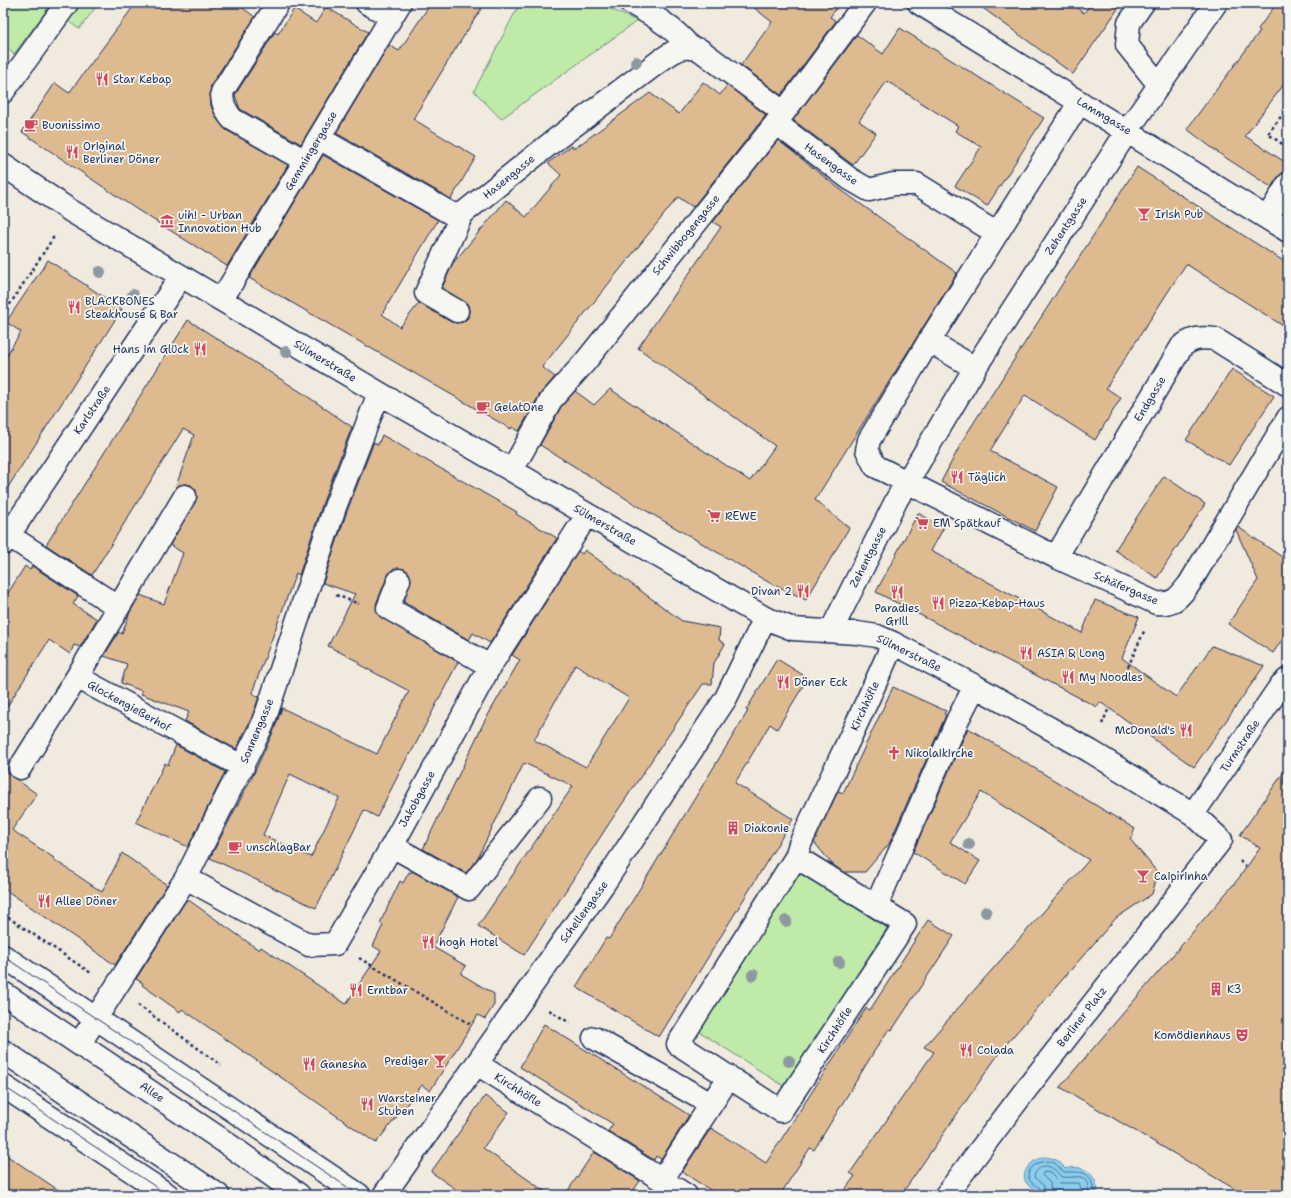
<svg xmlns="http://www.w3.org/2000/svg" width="1291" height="1198" font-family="'Shantell Sans',sans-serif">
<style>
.green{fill:#bfeaa7;stroke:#6d8c82}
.water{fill:#8bceec;stroke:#5e8eb3}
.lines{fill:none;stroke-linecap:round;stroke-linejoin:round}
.shore{stroke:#486f97;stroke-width:1}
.building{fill:#deba90;stroke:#1b2f5e;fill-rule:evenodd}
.minor-casing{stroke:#1b2f5e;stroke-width:25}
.major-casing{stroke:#1b2f5e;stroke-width:25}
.path{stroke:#1b2f5e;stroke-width:2.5;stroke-dasharray:3 3;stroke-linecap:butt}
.minor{stroke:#f6f6f2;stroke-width:22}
.major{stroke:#f6f6f2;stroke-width:22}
.tram{stroke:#1b2f5e;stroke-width:1}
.tree{fill:#8d98a0}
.labels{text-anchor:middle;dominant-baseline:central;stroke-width:3.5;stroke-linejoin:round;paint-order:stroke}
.poi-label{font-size:11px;fill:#1b2f5e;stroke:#f6f6f2;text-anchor:start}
.street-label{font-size:11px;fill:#1b2f5e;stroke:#f6f6f2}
</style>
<rect width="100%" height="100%" fill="#f1eade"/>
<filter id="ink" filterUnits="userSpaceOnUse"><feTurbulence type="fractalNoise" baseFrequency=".025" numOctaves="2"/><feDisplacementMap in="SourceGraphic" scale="8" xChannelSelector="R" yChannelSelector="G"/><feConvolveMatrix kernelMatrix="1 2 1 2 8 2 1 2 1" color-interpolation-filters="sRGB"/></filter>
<g filter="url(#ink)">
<path class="green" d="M 3,3 L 99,3 L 79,29 L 49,7 L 14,54 L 3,46 Z
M 520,3 L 598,3 L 637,21 L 501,119 L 474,91 Z
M 799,871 L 887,928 L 785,1087 L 697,1030 Z"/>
<path class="water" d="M 1044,1157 C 1054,1158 1060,1160 1065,1169 C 1084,1163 1098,1175 1098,1195 L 1036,1195 L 1036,1190 C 1034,1189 1030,1187 1028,1185 C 1017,1173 1033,1159 1044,1157 Z"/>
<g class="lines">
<path class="shore" d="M 1040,1195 L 1040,1188 C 1037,1186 1034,1185 1032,1183 C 1020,1171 1040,1158 1052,1162 C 1058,1164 1059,1169 1064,1172 C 1084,1172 1092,1170 1094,1195
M 1045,1195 L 1044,1186 L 1034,1177 C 1036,1168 1044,1163 1052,1168 C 1057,1170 1058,1175 1062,1177 C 1079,1179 1087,1169 1089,1195
M 1051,1195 L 1050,1183 L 1042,1175 L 1044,1172 L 1050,1173 L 1060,1183 L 1079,1183 L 1083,1195"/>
</g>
<path class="building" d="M 136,3 L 236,3 L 255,17 L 211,85 L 210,92 L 211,106 L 217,119 L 226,130 L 288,165 L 227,266 L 136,209 L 22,132 L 55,83 L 69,93 Z
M 431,3 L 485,3 L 453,53 L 413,119 L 476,157 L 451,199 L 336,133 L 389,45 L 399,51 Z
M 748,3 L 840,3 L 830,17 L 836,21 L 781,95 L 741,65 L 772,22 Z
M 976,3 L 1071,3 L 1084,13 L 1091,3 L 1122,3 L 1073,74 Z
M 1277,3 L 1288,3 L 1288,79 L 1245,136 L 1288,164 L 1286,172 L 1278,177 L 1271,187 L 1220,154 L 1187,129 L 1260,31 L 1258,29 Z
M 326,7 L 368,32 L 301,144 L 240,109 L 235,95 L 275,32 L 278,34 L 294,9 L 316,23 Z
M 900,28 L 1044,118 L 987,206 L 955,186 L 981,147 L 955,131 L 958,126 L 887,81 L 859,121 L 876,133 L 853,165 L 793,120 L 857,35 L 883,54 Z
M 703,82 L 720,95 L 727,85 L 766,115 L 693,207 L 678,197 L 542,367 L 555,377 L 540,394 L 519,431 L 512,427 L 511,429 L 249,278 L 323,155 L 438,220 L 382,314 L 400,327 L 419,303 L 451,322 L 457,323 L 463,322 L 468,318 L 469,311 L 468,304 L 442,288 L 453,263 L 506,200 L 526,217 L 561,175 L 548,163 L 571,146 L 575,148 L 650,93 L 679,114 Z
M 778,140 L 837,187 L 957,273 L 815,500 L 849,528 L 806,600 L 776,585 L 775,586 L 633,503 L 540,445 L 561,407 L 575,391 L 594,405 L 610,389 L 750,481 L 775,446 L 638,348 L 721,227 L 713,222 Z
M 1137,167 L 1288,264 L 1288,329 L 1186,264 L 1106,388 L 1121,398 L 1095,440 L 1025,395 L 990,451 L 1058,487 L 1035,531 L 941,482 L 964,438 Z
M 48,260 L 122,309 L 3,495 L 3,361 L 21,332 L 6,322 Z
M 188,320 L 304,394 L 352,427 L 323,502 L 299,575 L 296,573 L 252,693 L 259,697 L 251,719 L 236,749 L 185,721 L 189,712 L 141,694 L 142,691 L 121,683 L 127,664 L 104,656 L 119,632 L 122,634 L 130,612 L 140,595 L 164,604 L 183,553 L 170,545 L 197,497 L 196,490 L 191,485 L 185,484 L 179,485 L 175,489 L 194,435 L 183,429 L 92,575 L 46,545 Z
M 1232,369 L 1274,396 L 1229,465 L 1186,440 Z
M 382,435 L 517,512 L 516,514 L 557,538 L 490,643 L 473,633 L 469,640 L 404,602 L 411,579 L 409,573 L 404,569 L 397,568 L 392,570 L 388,575 L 376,604 L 378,615 L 458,662 L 410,755 L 409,754 L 377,817 L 364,810 L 316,908 L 210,858 L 254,773 L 274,730 L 282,708 L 377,754 L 409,691 L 358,664 L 359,662 L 328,646 L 355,594 L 323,583 L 347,511 L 374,442 L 378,445 ZM 290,774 L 339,798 L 311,857 L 263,835 Z
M 1164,476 L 1205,504 L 1157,578 L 1115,550 Z
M 918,513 L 944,527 L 931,551 L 1082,633 L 1095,600 L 1139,617 L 1122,658 L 1176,697 L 1212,646 L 1264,666 L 1194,767 L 1100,702 L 1097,707 L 876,592 Z
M 1238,527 L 1288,561 L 1288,631 L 1273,653 L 1228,624 L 1258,580 L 1236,530 Z
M 585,550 L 682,621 L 720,628 L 719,640 L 725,644 L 714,663 L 712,684 L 703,684 L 612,819 L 524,955 L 478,926 L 573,786 L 524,763 L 477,859 L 466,873 L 423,849 L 484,722 L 520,660 L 512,655 L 578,551 L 582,554 ZM 575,665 L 629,698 L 586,767 L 534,740 Z
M 25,566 L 30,570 L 32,566 L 78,596 L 73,604 L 97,619 L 80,647 L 74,645 L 70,654 L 49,640 L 3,713 L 3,601 Z
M 777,659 L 808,678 L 777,729 L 770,724 L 735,783 L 793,819 L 659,1037 L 576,987 L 606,938 L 609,939 L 748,711 L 746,710 Z
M 893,687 L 946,711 L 944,714 L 946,715 L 889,844 L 865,872 L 843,872 L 832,864 L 814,842 L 838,791 L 843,793 Z
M 968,728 L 1135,829 L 1130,839 L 1158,873 L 1152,894 L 1116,918 L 1002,1049 L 901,1195 L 841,1195 L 855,1176 L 850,1173 L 934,1052 L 924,1047 L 1089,860 L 981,792 L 950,842 L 980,861 L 965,884 L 913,852 Z
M 176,745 L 225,772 L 188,847 L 136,822 L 165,763 L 168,765 Z
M 1288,766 L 1288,1195 L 1245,1195 L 1060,1087 L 1239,878 L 1260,848 L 1240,835 Z
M 3,770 L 37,794 L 12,830 L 54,858 L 53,859 L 102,892 L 122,853 L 167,885 L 115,965 L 3,888 Z
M 412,871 L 458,897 L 433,947 L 466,966 L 461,974 L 494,994 L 494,1005 L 485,1019 L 478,1015 L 430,1091 L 422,1085 L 376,1143 L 182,1009 L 180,1012 L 142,985 L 143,983 L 136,979 L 187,899 L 259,950 L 261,947 L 346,1004 L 381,951 L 373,946 L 383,925 L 380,923 L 400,881 L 403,883 L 409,872 L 411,873 Z
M 928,920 L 954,936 L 892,1030 L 889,1029 L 875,1050 L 814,1150 L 810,1148 L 780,1195 L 718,1195 L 682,1172 L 711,1128 L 766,1163 L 866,1008 L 870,1010 Z
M 544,1024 L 689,1115 L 661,1159 L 656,1156 L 654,1160 L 608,1131 L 613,1124 L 520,1067 Z
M 485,1096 L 509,1112 L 483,1148 L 550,1195 L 464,1195 L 431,1172 Z
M 594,1152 L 640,1181 L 630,1195 L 565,1195 Z
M 3,1153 L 66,1195 L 3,1195 Z"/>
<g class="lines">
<g class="minor-casing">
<path id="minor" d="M 278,3 L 222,92 C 222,103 225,110 232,119 L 305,161
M 367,3 L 391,16
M 631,3 C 652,15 673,27 689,46
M 919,3 L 1288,231
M 1143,3 L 1129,23 L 1127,45 L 1159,85
M 3,92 L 67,3
M 776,123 L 850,179 L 869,190 L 894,184 L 917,184 L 996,233
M 319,138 L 452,214 L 462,214 L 551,143 L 661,60 C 676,50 682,44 700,50 L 783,112
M 3,165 L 71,211 L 379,393 L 765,618 L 793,629 L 857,633 L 877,636 L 893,643 L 975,686 L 1090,751 L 1193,814 L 1221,840 L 1024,1092 L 946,1195
M 1267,218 L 1288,184
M 222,299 L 400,3
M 457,311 L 426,293 L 462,214
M 929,341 L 1080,102
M 975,368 L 929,341 L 869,440 L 867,450 L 875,466 L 1056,557 L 1156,603 C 1175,605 1179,597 1190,583 L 1288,418
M 512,470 L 551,400 L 585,362 L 776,123 L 865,3
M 8,535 L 118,607
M 3,544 L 181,276
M 1056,557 L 1182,346 C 1193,338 1201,337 1215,339 L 1288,385
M 399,580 L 388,608 L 490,666
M 831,631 L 897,499 L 975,368 L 1128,130 L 1216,3
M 77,677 L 243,767
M 20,768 L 77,677 L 185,496
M 1193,814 L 1281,685 L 1288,679
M 392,846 L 469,889 L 540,798
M 796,857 L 905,924 L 781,1111 L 678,1044 L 796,857 L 800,844 C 831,776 864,711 893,643
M 186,878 L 309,945 L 335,944 L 392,846 L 490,666 L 587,515
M 876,906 L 958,719 L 975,686
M 3,956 L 359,1195
M 594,1038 L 711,1104
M 80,1043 L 186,878 L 263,724 L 335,507 L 379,393
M 477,1064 L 686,1195
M 3,1086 L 168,1195
M 662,1180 L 729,1077
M 384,1195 L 605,882 L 726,698 L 765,618"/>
</g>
<g class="major-casing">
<path id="major" d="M 3,993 L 222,1140 L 299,1195
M 3,1051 L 218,1195"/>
</g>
<path class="path" d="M 1288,107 L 1268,134 L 1288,148
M 3,315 L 55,235
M 336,595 L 359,604
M 1128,667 L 1145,629
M 1102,724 L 1109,708
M 1240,861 L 1246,867
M 3,914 L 91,973
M 359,958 L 470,1024
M 138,1005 L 221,1065
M 549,1010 L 570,1023"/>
<use href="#minor" class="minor"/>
<use href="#major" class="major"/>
<path class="tram" d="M 3,956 L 359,1195
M 3,1086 L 168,1195"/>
</g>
<g class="tree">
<circle cx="636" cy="62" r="6"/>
<circle cx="100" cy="272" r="6"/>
<circle cx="133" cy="295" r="6"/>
<circle cx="286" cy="352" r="6"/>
<circle cx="969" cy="844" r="6"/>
<circle cx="986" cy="912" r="6"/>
<circle cx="786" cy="921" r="6"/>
<circle cx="839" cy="962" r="6"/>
<circle cx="753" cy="975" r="6"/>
<circle cx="789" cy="1061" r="6"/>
</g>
</g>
<defs>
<g id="restaurant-bare" transform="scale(1.08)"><path d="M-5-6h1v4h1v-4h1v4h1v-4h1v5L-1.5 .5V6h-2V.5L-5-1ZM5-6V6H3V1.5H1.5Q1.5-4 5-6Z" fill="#d1495b" stroke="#f6f6f2" stroke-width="2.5" paint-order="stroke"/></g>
<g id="cafe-bare" transform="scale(1.08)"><path d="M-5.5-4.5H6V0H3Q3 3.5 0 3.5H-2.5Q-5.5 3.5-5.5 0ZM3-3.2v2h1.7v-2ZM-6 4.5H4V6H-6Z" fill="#d1495b" stroke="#f6f6f2" stroke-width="2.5" paint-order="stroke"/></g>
<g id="bar-bare" transform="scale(1.08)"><path d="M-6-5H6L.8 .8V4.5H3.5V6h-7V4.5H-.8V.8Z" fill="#d1495b" stroke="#f6f6f2" stroke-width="2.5" paint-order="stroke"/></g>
<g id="museum-bare" transform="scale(1.08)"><path d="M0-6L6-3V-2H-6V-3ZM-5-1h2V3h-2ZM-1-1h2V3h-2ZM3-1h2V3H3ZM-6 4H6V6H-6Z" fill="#d1495b" stroke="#f6f6f2" stroke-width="2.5" paint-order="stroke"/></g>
<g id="supermarket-bare" transform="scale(1.08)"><path d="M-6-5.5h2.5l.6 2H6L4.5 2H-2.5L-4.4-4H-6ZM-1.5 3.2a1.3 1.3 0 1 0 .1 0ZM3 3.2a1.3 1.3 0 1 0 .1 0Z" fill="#d1495b" stroke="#f6f6f2" stroke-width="2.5" paint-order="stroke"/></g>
<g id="church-bare" transform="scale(1.08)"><path d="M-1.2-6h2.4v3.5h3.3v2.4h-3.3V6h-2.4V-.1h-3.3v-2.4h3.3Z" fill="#d1495b" stroke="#f6f6f2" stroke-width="2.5" paint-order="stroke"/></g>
<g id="building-bare" transform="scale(1.08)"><path d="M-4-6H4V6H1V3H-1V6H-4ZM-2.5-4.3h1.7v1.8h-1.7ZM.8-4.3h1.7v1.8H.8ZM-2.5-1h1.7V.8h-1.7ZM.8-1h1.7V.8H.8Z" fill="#d1495b" stroke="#f6f6f2" stroke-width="2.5" paint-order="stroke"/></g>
<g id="theatre-bare" transform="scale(1.08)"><path d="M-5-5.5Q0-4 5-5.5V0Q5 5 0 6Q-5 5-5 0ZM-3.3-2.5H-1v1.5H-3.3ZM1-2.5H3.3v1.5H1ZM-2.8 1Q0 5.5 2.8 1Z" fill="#d1495b" stroke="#f6f6f2" stroke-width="2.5" paint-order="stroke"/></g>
</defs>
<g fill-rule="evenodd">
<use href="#restaurant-bare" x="102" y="79"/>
<use href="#cafe-bare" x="31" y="125"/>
<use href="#restaurant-bare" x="72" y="152"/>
<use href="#bar-bare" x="1144" y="214"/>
<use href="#museum-bare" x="167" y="221"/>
<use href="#restaurant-bare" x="74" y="307"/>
<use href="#restaurant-bare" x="200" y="349"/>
<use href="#cafe-bare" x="483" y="407"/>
<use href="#restaurant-bare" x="957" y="477"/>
<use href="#supermarket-bare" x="714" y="516"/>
<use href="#supermarket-bare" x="922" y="523"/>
<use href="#restaurant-bare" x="803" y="591"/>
<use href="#restaurant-bare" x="897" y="592"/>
<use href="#restaurant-bare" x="938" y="603"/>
<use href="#restaurant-bare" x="1026" y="653"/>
<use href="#restaurant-bare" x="1068" y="677"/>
<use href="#restaurant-bare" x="783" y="682"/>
<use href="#restaurant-bare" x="1186" y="730"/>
<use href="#church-bare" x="894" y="753"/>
<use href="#building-bare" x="733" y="828"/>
<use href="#cafe-bare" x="235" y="847"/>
<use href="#bar-bare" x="1143" y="876"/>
<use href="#restaurant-bare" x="44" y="901"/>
<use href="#restaurant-bare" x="428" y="942"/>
<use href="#building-bare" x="1216" y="989"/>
<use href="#restaurant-bare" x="356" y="990"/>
<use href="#theatre-bare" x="1242" y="1035"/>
<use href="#restaurant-bare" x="966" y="1050"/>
<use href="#bar-bare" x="440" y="1061"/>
<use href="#restaurant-bare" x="309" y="1064"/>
<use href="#restaurant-bare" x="367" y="1104"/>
</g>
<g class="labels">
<g class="poi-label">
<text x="113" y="79">Star Kebap</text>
<text x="42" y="125">Buonissimo</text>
<text x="83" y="146">Original<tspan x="83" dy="13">Berliner Döner</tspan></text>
<text x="1155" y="214">Irish Pub</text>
<text x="178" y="215">uih! - Urban<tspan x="178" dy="13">Innovation Hub</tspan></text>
<text x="85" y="301">BLACKBONES<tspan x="85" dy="13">Steakhouse &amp; Bar</tspan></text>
<text x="189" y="349" text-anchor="end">Hans im Glück</text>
<text x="494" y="407">GelatOne</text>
<text x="968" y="477">Täglich</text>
<text x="725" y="516">REWE</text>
<text x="933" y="523">EM Spätkauf</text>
<text x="792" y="591" text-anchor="end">Divan 2</text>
<text x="949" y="603">Pizza-Kebap-Haus</text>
<text x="897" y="608" text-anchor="middle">Paradies<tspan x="897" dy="13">Grill</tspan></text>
<text x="1037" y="653">ASIA &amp; Long</text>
<text x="1079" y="677">My Noodles</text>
<text x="794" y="682">Döner Eck</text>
<text x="1175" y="730" text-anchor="end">McDonald's</text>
<text x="905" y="753">Nikolaikirche</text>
<text x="744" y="828">Diakonie</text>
<text x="246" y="847">unschlagBar</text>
<text x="1154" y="876">Caipirinha</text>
<text x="55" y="901">Allee Döner</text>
<text x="439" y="942">hogh Hotel</text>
<text x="1227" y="989">K3</text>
<text x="367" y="990">Erntbar</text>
<text x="1231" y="1035" text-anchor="end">Komödienhaus</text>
<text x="977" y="1050">Colada</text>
<text x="429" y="1061" text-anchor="end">Prediger</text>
<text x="320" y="1064">Ganesha</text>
<text x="378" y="1098">Warsteiner<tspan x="378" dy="13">Stuben</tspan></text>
</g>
<g class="street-label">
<text transform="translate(1104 116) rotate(31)">Lammgasse</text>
<text transform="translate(311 151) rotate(-59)">Gemmingergasse</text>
<text transform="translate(831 164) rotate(36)">Hasengasse</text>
<text transform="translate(509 177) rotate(-39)">Hasengasse</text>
<text transform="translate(1066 226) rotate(-57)">Zehentgasse</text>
<text transform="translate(686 235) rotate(-51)">Schwibbogengasse</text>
<text transform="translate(325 361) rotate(31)">Sülmerstraße</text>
<text transform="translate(1150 399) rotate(-59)">Endgasse</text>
<text transform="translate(92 410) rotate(-56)">Karlstraße</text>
<text transform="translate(605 525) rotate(30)">Sülmerstraße</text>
<text transform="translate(868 557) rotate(-63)">Zehentgasse</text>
<text transform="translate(1126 588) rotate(23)">Schäfergasse</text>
<text transform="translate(909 653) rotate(26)">Sülmerstraße</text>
<text transform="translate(129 706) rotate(29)">Glockengießerhof</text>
<text transform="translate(865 706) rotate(-65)">Kirchhöfle</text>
<text transform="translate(257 731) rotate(-67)">Sonnengasse</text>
<text transform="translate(1240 746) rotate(-56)">Turmstraße</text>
<text transform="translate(417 799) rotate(-61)">Jakobgasse</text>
<text transform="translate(584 912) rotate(-54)">Schellengasse</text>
<text transform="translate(1082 1017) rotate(-52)">Berliner Platz</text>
<text transform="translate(835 1030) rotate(-57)">Kirchhöfle</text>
<text transform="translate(518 1090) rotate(32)">Kirchhöfle</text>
<text transform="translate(152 1092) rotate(34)">Allee</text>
</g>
</g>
<rect width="1291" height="1198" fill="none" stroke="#f6f6f2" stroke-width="16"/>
<rect x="8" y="8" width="1275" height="1182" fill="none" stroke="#1b2f5e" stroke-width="1.5" filter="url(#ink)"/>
</svg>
